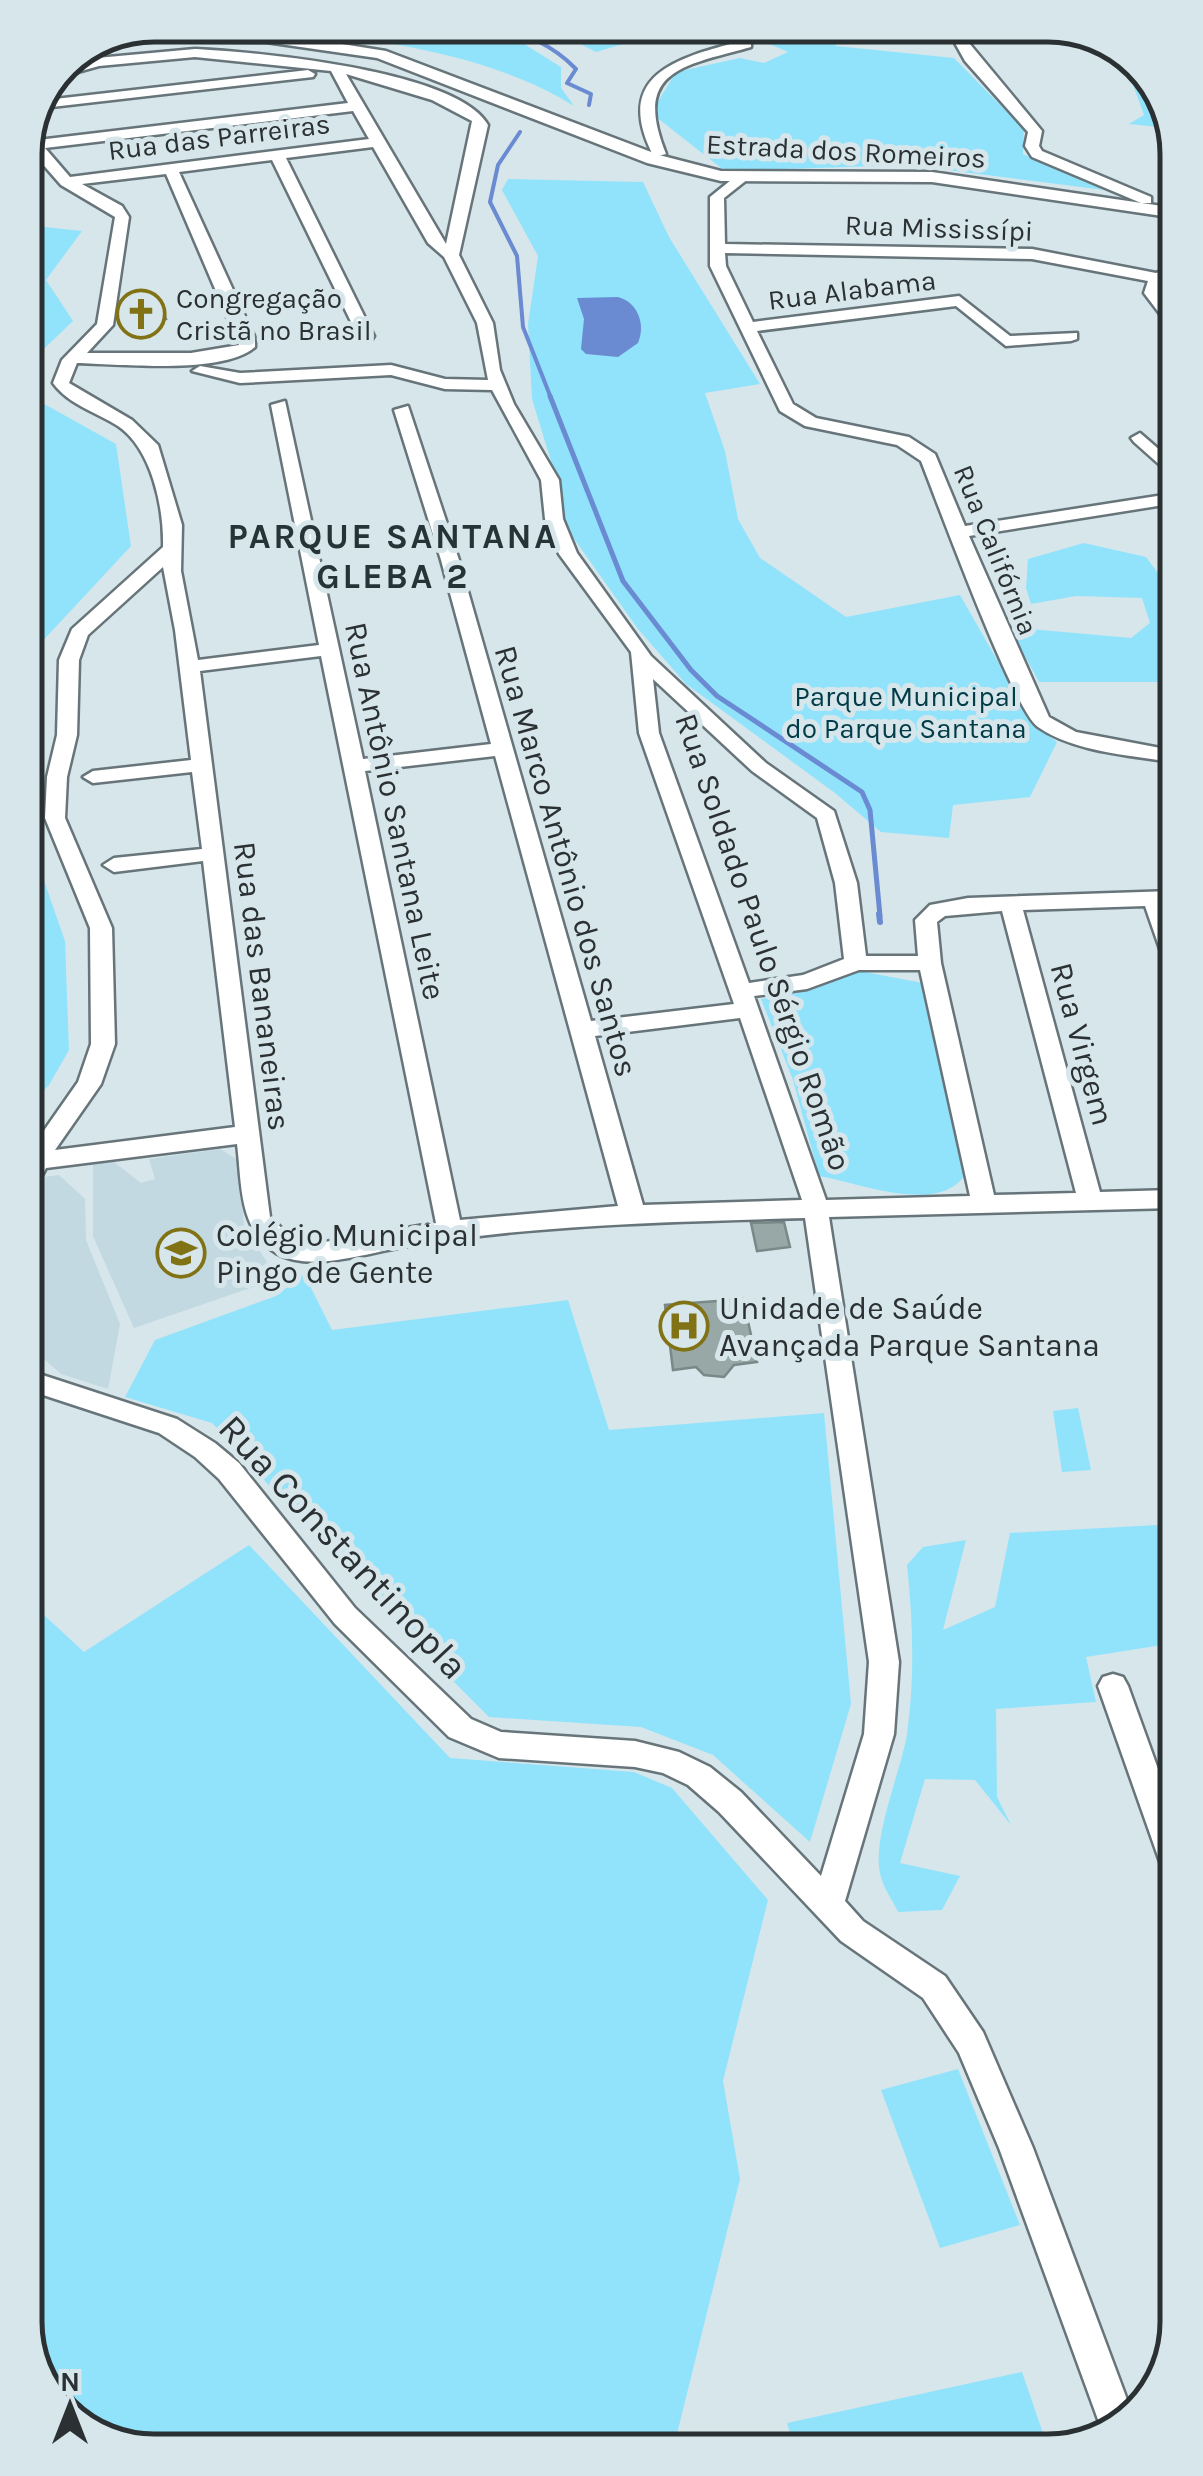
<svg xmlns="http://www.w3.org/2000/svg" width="1203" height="2476" font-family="Karla,sans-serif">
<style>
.built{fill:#c2d9e1}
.green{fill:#91e3fb}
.water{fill:#6a8ad1}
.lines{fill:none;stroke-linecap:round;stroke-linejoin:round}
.stream-far2{stroke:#6a8ad1;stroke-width:4}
.stream-far1{stroke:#6a8ad1;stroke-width:5}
.stream{stroke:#6a8ad1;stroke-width:6}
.building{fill:#97a8a7;stroke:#798988;stroke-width:2.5}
.minor-casing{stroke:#67757a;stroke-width:5}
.major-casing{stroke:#67757a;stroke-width:5}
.minor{fill:#fff;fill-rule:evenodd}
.major{fill:#fff;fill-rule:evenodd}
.labels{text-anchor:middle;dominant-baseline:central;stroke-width:10;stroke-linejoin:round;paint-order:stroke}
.far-street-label{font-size:28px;fill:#2b3133;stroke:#d6e6eb}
.far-poi-label{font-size:28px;fill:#2b3133;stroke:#d6e6eb;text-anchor:start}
.far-park-label{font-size:28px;fill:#023c48;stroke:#d6e6eb}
.street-label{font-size:32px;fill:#2b3133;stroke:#d6e6eb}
.poi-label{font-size:32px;fill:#2b3133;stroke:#d6e6eb;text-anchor:start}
.far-district-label{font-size:35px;font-weight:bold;letter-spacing:2.5px;fill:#263337;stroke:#d6e6eb}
.near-street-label{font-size:38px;fill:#2b3133;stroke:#d6e6eb}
.rim{fill:none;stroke:#2b3133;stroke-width:5}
</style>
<rect width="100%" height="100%" fill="#d6e6eb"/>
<path class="built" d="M 220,1149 L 238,1160 L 244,1226 L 272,1270 L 265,1283 L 134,1328 L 93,1236 L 93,1164 L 114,1162 L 141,1183 L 155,1179 L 149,1159 Z
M 59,1175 L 85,1199 L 86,1240 L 120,1324 L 108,1389 L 61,1374 L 30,1347 L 30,1195 L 36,1178 Z"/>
<path class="green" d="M 154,25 L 449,25 L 521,42 L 561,67 L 561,88 L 574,106 C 463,36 276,26 147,28 Z
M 543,25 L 687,25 L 596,52 Z
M 761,25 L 830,35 L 836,46 L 954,58 L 1024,129 L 1023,154 L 1104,190 L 908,165 L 725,171 L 651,113 L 676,72 L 740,58 L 764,63 L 788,52 L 765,42 Z
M 1150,81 L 1168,105 L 1168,120 L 1158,127 L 1129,124 L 1144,115 L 1132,82 Z
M 508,179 L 643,182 L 669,237 L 760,384 L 705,393 L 725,451 L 738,519 L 760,558 L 846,617 L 960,595 L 1033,723 L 1057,742 L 1030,797 L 953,805 L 949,838 L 881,832 L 835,793 L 686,684 L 638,629 L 560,519 L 551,461 L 532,399 L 528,324 L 538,256 L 502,190 Z
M 26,225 L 82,231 L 46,280 L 73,321 L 26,366 Z
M 26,388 L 28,395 L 116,444 L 131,546 L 38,646 L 42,721 L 28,794 Z
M 1084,543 L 1146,557 L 1170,589 L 1171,682 L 1039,682 L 1009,627 L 1131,638 L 1150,623 L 1142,598 L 1076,596 L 1031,604 L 1026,588 L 1028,559 Z
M 28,835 L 65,941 L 69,1050 L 49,1085 L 29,1105 Z
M 859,971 L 923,983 L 965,1175 C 938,1215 859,1183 819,1176 L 793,1080 L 761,999 L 812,989 Z
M 304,1274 L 332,1330 L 568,1300 L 609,1430 L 824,1413 L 851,1704 L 810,1842 L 713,1755 L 641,1727 L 489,1717 L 387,1615 L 212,1423 L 125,1397 L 155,1340 L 276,1296 Z
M 1078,1408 L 1091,1470 L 1062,1472 L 1053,1411 Z
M 1175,1524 L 1175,1643 L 1086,1657 L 1096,1702 L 996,1709 L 997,1797 L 1011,1825 L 975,1780 L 925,1779 L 900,1863 L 960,1876 L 942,1910 L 898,1912 C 893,1901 884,1889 881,1877 C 870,1842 901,1772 907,1734 C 915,1677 913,1622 907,1565 L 923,1547 L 966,1540 L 943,1630 L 995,1607 L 1010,1533 Z
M 249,1545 L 450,1758 L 634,1772 L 672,1788 L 768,1900 L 723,2081 L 740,2179 L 674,2446 L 145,2451 L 76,2425 L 35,2371 L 31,1603 L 84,1652 Z
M 958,2069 L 1020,2225 L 940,2248 L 881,2090 Z
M 1022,2372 L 1046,2442 L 793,2444 L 787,2423 Z"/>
<path class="water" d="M 618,297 C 638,302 646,325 638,343 L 618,357 L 586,354 L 581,349 L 584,319 L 577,298 Z"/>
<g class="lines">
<path class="stream-far2" d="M 493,25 C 524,33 553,45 576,69 L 567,83 L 591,94 L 589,105
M 520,132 L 498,165 L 490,202 L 517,256 L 523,327 L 551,398"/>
<path class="stream-far1" d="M 550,396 L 623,581 L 691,670 L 717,696 L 862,792 L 870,810 L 880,916"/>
<path class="stream" d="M 879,914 L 880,922"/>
</g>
<path class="building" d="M 160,304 L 166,319 L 122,323 L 118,317 L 119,308 Z
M 784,1222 L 790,1247 L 757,1251 L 751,1223 Z
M 743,1299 L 757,1362 L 734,1365 L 724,1377 L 704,1375 L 696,1367 L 673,1370 L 665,1305 Z"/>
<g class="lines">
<g class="minor-casing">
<path id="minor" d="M 1063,27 L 1078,33 L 974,37 L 969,43 L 1042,131 L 1039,146 L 1042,151 L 1151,197 L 1151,203 L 1141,203 L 1032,157 L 1025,146 L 1028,132 L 965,61 L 955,43 L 959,33 L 973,29 Z
M 746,40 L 751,41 L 751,47 C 683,66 632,70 666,154 L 654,157 C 610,73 680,57 746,40 Z
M 195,49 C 256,52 457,70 488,125 L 459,255 L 493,323 L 500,370 L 514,404 L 559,480 L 563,519 L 577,553 L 651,656 L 766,763 L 834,811 L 857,883 L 866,956 L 918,956 L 915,920 L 930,905 L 968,898 L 1172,891 L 1172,905 L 1167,905 L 1172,920 L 1172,959 L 1161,952 L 1145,906 L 1023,910 L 1100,1192 L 1173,1190 L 1173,1208 L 829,1217 L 899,1662 L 894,1734 L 845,1901 L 863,1921 L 945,1976 L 983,2032 L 1033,2148 L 1132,2413 L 1104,2436 L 999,2148 L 959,2053 L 923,1998 L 841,1941 L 719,1812 L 688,1785 L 663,1773 L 635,1767 L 499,1758 L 449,1737 L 335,1624 L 219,1479 L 195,1457 L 159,1433 L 31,1391 L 30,1371 L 177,1419 L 215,1443 L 239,1463 L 355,1608 L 471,1719 L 501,1732 L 635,1741 L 679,1752 L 710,1767 L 741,1792 L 821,1876 L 864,1734 L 869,1662 L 805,1218 C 670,1222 536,1224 403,1247 C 367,1253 310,1273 276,1253 C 238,1229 242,1183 237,1144 L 46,1168 L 39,1181 L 30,1183 L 29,1152 L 78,1082 L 91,1044 L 90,928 L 45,818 L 47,777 L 57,735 L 59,660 L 72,629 L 163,547 C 164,508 152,449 118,426 C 96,412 69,405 53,383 L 62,360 L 97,324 L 115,217 L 61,185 L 26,145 L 31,134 L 38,140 L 348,103 L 331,71 L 195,57 L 99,66 L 56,78 L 60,69 L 97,58 ZM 346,74 L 432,100 L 472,121 L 446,244 ZM 353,111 L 369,139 L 70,177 L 45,148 ZM 373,147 L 428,243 L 444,257 L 477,323 L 488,380 L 445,379 L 391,365 L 240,373 L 200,366 L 192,371 L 240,383 L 391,375 L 445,389 L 492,390 L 541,480 L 545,519 L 559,554 L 631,652 L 639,733 L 734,1004 L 591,1021 L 459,560 L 408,406 L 394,410 L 441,560 L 491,744 L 363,759 L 285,401 L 271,405 L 319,645 L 198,660 L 181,571 L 182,525 L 158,445 L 132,420 L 69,383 L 77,363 C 120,364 223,375 255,347 L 255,338 L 179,172 L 272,160 L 358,336 L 372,339 L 374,336 L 286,158 ZM 166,174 L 239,345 L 191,353 L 87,353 L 113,325 L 129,217 L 122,206 L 82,184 ZM 163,567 L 175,630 L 191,760 L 93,771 L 83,777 L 93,783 L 192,772 L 202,849 L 114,858 L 103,865 L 114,872 L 203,861 L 235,1127 L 55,1150 L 101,1084 L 115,1044 L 112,928 L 65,818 L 67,777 L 77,735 L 79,660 L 88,635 ZM 321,656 L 436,1223 L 319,1243 L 294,1240 L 270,1217 L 200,671 ZM 653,679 L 752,771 L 817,818 L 835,883 L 844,959 L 803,975 L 749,983 L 659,733 ZM 495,756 L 618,1206 L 460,1220 L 365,771 ZM 1002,911 L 1076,1193 L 994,1195 L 941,963 L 937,922 L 945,916 ZM 859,970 L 920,970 L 970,1196 L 826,1200 L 754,996 L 807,989 ZM 740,1018 L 802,1200 L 643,1205 L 595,1036 Z
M 308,70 L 315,74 L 313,77 L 43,108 L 46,100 Z
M 736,176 L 748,179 L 724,198 L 725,244 L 1032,249 L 1156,273 L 1169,269 L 1169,279 L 1164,281 L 1160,293 L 1169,305 L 1169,320 L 1163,318 L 1144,293 L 1148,281 L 1032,259 L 725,253 L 726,266 L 753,322 L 959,296 L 1010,336 L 1077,333 L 1077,339 L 1071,341 L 1006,346 L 956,306 L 757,331 L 793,404 L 816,418 L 909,437 L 935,454 L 965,526 L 1170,494 L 1170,504 L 969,536 L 1049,717 L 1076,732 L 1171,750 L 1171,762 C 1129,755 1074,752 1038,727 C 1013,710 937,501 921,461 L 897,445 L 805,426 L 780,411 L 710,266 L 710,197 Z
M 1140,433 L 1170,459 L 1170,474 L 1134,442 L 1131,438 Z
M 1113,1674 L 1123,1677 L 1128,1686 L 1176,1819 L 1176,1876 L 1165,1872 L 1160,1862 L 1098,1686 L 1103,1677 Z"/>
</g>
<g class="major-casing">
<path id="major" d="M 266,32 L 386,51 L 659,155 L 721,171 L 932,172 L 1169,207 L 1169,217 L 932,182 L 721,181 L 647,163 L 377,58 L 266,42 L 116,41 L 134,33 Z"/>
</g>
<use href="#minor" class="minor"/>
<use href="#major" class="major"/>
</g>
<defs>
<g id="church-ring" transform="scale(2.5)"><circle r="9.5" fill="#d6e6eb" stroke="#817315" stroke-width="1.5"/><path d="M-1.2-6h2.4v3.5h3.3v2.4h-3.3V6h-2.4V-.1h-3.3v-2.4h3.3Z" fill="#817315"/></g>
<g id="school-ring" transform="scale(2.5)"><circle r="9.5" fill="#d6e6eb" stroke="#817315" stroke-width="1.5"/><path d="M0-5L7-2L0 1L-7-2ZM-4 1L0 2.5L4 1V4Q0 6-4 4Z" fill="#817315"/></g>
<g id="hospital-ring" transform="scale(2.5)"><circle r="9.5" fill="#d6e6eb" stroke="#817315" stroke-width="1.5"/><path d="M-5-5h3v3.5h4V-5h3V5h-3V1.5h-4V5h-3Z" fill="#817315"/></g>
</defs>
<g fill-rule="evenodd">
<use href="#church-ring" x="141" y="314"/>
<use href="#school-ring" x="181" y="1253"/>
<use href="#hospital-ring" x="684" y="1326"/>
</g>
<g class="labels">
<g class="far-street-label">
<text transform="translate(219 137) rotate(-7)">Rua das Parreiras</text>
<text transform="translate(846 151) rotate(3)">Estrada dos Romeiros</text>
<text transform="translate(939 228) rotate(2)">Rua Mississípi</text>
<text transform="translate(852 290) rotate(-7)">Rua Alabama</text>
<text transform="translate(996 550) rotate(68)">Rua Califórnia</text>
</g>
<g class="far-poi-label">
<text x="176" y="298">Congregação<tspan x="176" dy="32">Cristã no Brasil</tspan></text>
</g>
<g class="far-park-label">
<text x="906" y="696">Parque Municipal<tspan x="906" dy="32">do Parque Santana</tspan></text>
</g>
<g class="street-label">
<text transform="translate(395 811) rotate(78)">Rua Antônio Santana Leite</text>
<text transform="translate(566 861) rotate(74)">Rua Marco Antônio dos Santos</text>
<text transform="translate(763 942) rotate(71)">Rua Soldado Paulo Sérgio Romão</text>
<text transform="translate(262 986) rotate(83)">Rua das Bananeiras</text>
<text transform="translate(1082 1044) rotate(75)">Rua Virgem</text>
</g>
<g class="poi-label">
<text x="216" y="1235">Colégio Municipal<tspan x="216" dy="37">Pingo de Gente</tspan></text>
<text x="719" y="1308">Unidade de Saúde<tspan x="719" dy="37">Avançada Parque Santana</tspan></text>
</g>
<g class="far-district-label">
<text x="393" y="536">PARQUE SANTANA<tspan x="393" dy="40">GLEBA 2</tspan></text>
</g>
<g class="near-street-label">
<text transform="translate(343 1547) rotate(47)">Rua Constantinopla</text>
</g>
</g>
<path d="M0 0H1203V2476H0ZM154 42H1048A112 112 0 0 1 1160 154V2322A112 112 0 0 1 1048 2434H154A112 112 0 0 1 42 2322V154A112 112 0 0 1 154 42Z" fill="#d6e6eb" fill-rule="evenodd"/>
<path class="rim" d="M154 42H1048A112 112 0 0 1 1160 154V2322A112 112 0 0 1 1048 2434H154A112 112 0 0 1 42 2322V154A112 112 0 0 1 154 42Z"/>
<g transform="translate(70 2406)" stroke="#d6e6eb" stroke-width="8" paint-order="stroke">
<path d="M0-8L18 38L0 25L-18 38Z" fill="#2b3133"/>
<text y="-15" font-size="28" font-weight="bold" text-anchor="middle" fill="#2b3133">N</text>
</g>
</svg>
